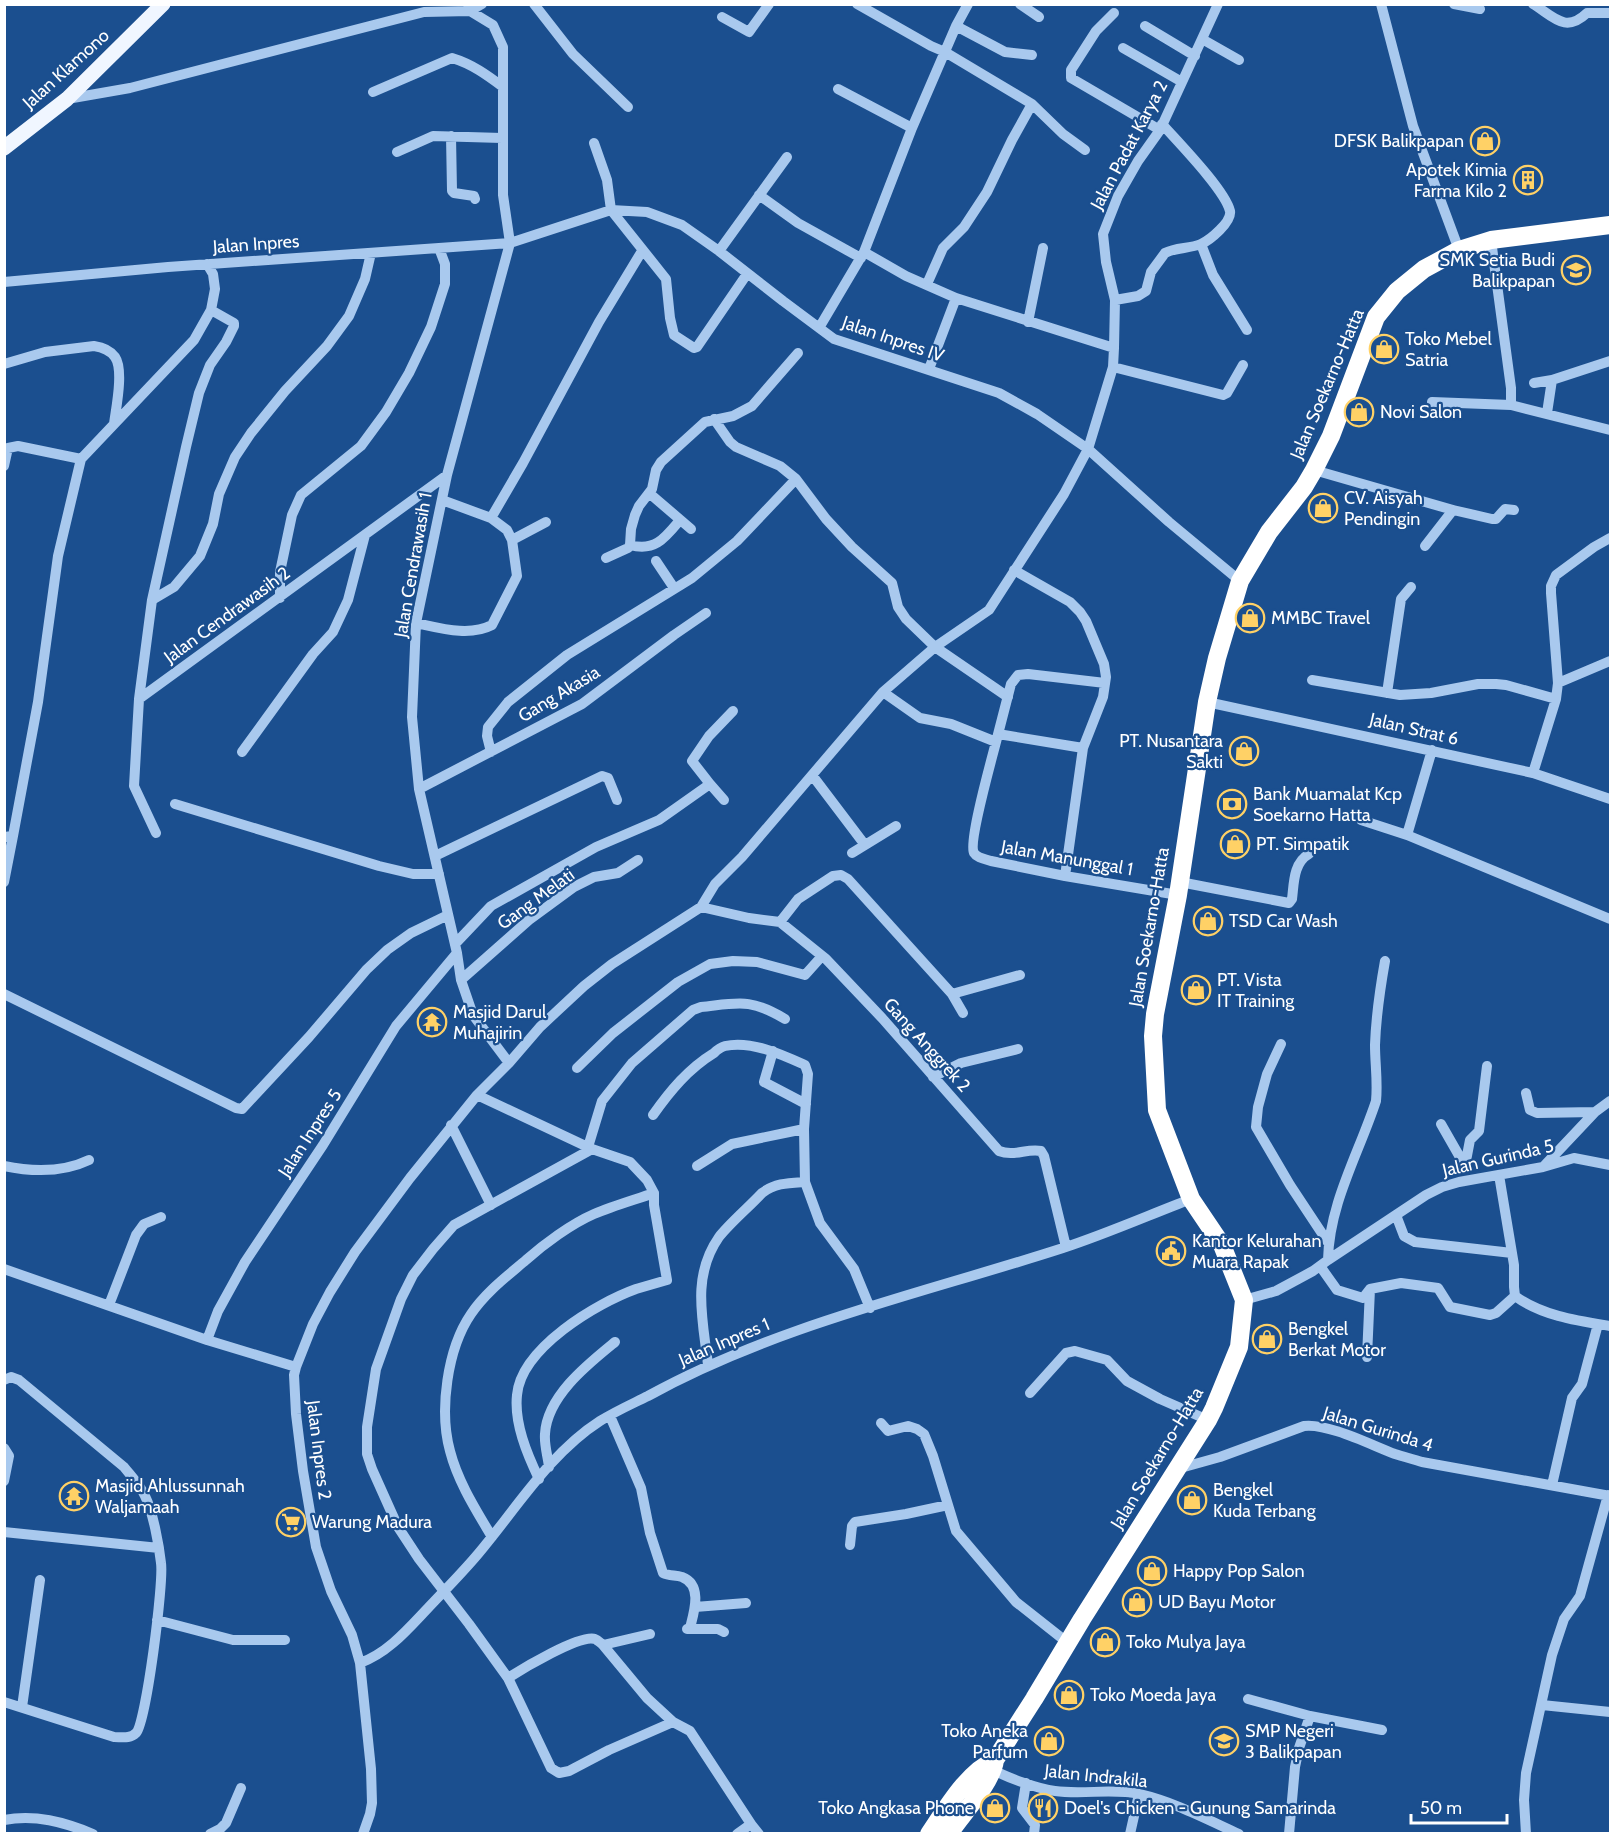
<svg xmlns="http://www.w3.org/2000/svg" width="1615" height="1838" font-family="Cabin,sans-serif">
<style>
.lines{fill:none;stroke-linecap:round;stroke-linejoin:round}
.minor{stroke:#a9c9ee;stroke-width:10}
.major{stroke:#f0f6ff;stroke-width:15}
.highway{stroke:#fff;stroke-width:18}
.labels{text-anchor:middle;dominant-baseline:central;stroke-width:4.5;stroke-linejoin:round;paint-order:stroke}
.street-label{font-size:18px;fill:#fff;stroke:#1b4f8f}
.poi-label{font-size:18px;fill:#fff;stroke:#1b4f8f;text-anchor:start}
</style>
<rect width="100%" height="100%" fill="#1b4f8f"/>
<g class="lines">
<path class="minor" d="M 468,4 L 470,11 L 493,25 L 503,47 L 503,195 L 510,243 L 447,475 L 416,623 L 412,717 L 419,789 L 457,953 L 461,980 L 473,1015 L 509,1063
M 534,4 L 573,54 L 628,107
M 857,4 L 931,46 L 945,52 L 1032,104 L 1063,134 L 1085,150
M 1020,4 L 1039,17
M 1381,4 L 1413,126 L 1459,250
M 1454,4 L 1480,9
M 1533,4 C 1553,16 1565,34 1587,13 L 1610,13
M 1114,13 L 1096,31 L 1071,70 L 1071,78 L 1160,130
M 722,17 L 749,32 L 769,4
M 956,26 L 1005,52 L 1032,55
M 1145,26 L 1195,56
M 1202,39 L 1239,60
M 1123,48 L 1182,82
M 838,89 L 912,128
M 373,92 L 452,58 C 472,64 487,75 503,87
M 67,99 L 130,88 L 424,12 L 470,11 L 482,4
M 451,136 L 452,191 L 454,193 L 474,196 L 475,199
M 594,143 L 607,180 L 611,210 L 666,279 L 670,318 L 674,335 L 694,348 L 697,347 L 747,274
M 397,152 L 433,136 L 502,138
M 759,195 L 798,223 L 861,258
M 1491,240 L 1511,388 L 1511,405
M 1201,244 L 1213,275 L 1247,330
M 719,251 L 787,157
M 864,252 L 906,276 L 956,298 L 1114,348
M 4,282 L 168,267 L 510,243 L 611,210 L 647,212 L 682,225 L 719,251 L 783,301 L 834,339 L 999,393 L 1037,414 L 1088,449 L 1169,522 L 1240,581
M 927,284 L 943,248 L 964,227 L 987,192 L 1012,140 L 1032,104
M 1115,300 L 1138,296 L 1146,291 L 1151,272 L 1165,253 C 1176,247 1189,249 1201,244 C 1210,240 1232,222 1230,211 C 1225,190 1178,142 1162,124
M 1028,322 L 1043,248
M 819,328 L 864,252 L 912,128 L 956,26 L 968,4
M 4,364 L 45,352 L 94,346 C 101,347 110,350 115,357 C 124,370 116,408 114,424
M 1113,367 L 1223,395 L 1227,393 L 1243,365
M 929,369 L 956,298
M 1534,383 L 1552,380
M 1432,402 L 1511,405 L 1610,430
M 1547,413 L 1552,380 L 1610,361
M 714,419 L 730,442 L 736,447 L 780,466 L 796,479 L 826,519 L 852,547 L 892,583 L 898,607 L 906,619 L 935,647 L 1008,697
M 4,466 L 8,448 L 18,446 L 81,459
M 1314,470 L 1453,510 L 1492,519 L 1496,519 L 1505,509 L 1514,510
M 649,493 L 691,529
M 442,500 L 491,518 L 523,463 L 599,322 L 642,251
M 512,540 L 546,522
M 630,545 C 655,552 665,538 680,520
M 1425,546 L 1453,510
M 606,558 L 628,548 L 630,545 L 631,529 L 635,515 L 639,506 L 652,489 L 656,470 L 661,462 L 705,422 L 733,416 L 752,406 L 798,353
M 656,561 L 674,588
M 1014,570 L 1070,602 L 1080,612 L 1086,621 L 1104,664 L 1106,677 L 1103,697 L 1083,748 L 1065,876
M 280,598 L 280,572 L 292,515 L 301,495 L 361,446 L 386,412 L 409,373 L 431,327 L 445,284 L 445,264 L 439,248
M 152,600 L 174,587 L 200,556 L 213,524 L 219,494 L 235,457 L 251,433 L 285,391 L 327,346 L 349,316 L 365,279 L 371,253
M 416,623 C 440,628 469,637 492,625 L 517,576 L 512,540 L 507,530 L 491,518
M 1312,680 L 1400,695 L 1431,693 L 1478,684 L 1496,684 L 1506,685 L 1556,699
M 1558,683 L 1610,661
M 883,692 L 920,718 L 951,724 L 996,742 C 992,758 968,843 974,853 C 977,858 985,859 991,861 L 1065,876 L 1178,895
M 1387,693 L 1401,599 L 1411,587
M 139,699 L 152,600 L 186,447 L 199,393 L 210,365 L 226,342 L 234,326 L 234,323 L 211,310
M 1207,702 L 1533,773 L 1610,799
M 998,734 L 1083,748
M 996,742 L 1011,684 L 1018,675 L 1028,674 L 1105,683
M 1432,750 L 1407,835 L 1610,919
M 242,752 L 313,654 L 333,632 L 348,600 L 365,535
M 491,752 L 487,736 L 488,727 L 508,702 L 567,655 L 692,578 L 737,541 L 796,479
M 1533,773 L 1556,699 L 1558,683 L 1551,593 L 1551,586 L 1556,575 L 1594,547 L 1610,538
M 812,775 L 865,845
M 419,789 L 582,704 L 674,635 L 706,613
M 724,800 L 710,784 L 692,761 L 709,736 L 733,711
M 175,804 L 379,866 L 413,874 L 439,874
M 1361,820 L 1407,835
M 156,833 L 134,786 L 139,699 L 447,475
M 13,836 L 38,702 L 58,556 L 81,459 L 194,340 L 211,310 L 215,289 L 213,274 L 207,264
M 4,837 L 13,836 L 4,882
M 852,853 L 896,826
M 435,856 L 602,776 L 608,778 L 617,800
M 1180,882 L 1289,903 L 1292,899 C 1294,884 1293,863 1309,854
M 701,907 L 749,918 L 780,922 L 826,959 L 882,1018 L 999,1151 C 1014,1157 1027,1148 1041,1151 L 1044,1156 L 1066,1247
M 780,922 L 798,899 L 833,876 L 841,875 L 848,879 L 952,994 L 1020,975
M 455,944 L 491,906 L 596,847 L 659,820 L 710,784
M 461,980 L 529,920 L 574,887 L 594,877 L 618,873 L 638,860
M 4,994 L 236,1108 L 242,1109 L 309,1037 L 367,969 L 387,950 L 411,933 L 448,915
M 952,994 L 963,1013
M 1281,1044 L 1267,1074 L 1258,1107 L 1256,1127 L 1290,1185 L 1329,1244
M 773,1051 L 764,1082 L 806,1104
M 577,1068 L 613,1033 L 678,982 L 710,964 L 733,961 L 757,962 L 805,975 L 822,956
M 933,1077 L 961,1063 L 1018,1049
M 1526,1093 L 1530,1110 L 1537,1113 L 1595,1112
M 477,1095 L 592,1149 L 630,1162 L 647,1180 L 654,1193 L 654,1205 L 667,1280 C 657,1283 646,1286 636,1289 C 597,1303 521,1348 517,1395 C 514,1423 527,1454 539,1479
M 653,1115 C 670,1091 688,1069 714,1053 C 717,1050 721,1047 725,1046 C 751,1040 783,1055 805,1065 L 808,1074 L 804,1129 L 805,1182 L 820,1223 L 854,1269 L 870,1308
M 1441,1124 L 1465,1166
M 451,1125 L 491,1205
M 588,1147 L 602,1101 L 632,1063 L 693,1010 L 701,1007 C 739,1003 750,998 785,1019
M 592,1149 L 454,1225 L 433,1249 L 413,1275 L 401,1299 L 376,1369 L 367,1427 L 367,1454 L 372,1469 L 398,1527 L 419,1559 L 469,1624 L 508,1678 L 551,1768 L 559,1773 L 569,1771 L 609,1750 L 673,1722
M 1545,1165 L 1595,1112 L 1610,1101
M 4,1166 C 33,1172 62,1173 89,1160
M 697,1166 L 732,1144 L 804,1129
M 1465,1166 L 1470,1140 L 1479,1131 L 1487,1066
M 1499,1175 L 1514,1265 L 1514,1287 L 1515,1296 C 1542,1316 1579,1321 1610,1326
M 1396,1215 L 1404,1236 L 1415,1242 L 1512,1253
M 1328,1260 C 1329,1204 1359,1153 1376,1101 C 1378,1082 1375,1064 1375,1045 C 1376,1017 1380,989 1385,961
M 1320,1266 L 1337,1290 L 1363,1298 L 1370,1289 L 1401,1283 L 1438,1288 L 1450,1307 L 1490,1315 L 1496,1313 L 1515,1296
M 4,1269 L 207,1340 L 296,1367
M 1244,1300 L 1276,1291 L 1313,1271 L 1328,1260 L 1426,1195 L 1442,1187 L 1459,1182 L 1543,1167 L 1574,1158 L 1610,1165
M 109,1305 L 136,1235 L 144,1224 L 161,1217
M 207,1340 L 218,1311 L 245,1262 L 323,1145 L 396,1026 L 457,953
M 1367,1357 L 1370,1289
M 708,1365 C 703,1320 691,1277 719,1237 C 730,1223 749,1207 762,1193 C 775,1183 789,1183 805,1182
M 4,1380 L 11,1377 L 19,1380 L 124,1467 C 131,1476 140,1485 145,1496 C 153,1512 159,1545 161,1563 C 164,1582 146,1724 136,1733 C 130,1739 122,1737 114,1737 L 4,1702
M 1030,1393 L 1066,1353 L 1075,1351 L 1107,1360 L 1127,1381 L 1160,1399 L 1208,1420
M 610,1416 L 641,1488 L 650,1533 L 663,1573 C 669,1576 675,1575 682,1577 C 703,1585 694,1612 690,1628
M 881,1423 L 888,1431 L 908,1426 L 917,1429 L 924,1434 L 933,1456 L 956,1531 L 1016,1602 L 1068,1643
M 4,1448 L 9,1456 L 4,1481
M 549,1467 C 548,1457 544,1445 545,1434 C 547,1396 588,1364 615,1342
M 1177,1469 L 1220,1457 L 1304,1426 C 1328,1423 1371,1445 1395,1454 C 1404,1457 1413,1459 1422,1462 L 1610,1496
M 1552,1485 L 1572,1398 L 1582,1384 L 1598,1324
M 4,1532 L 159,1548
M 492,1537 C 476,1510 458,1482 450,1451 C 439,1411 447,1349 471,1314 C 485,1293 506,1277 526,1260 C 544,1244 571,1224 594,1214 C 613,1206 634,1200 654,1193
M 850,1545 L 852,1526 L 855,1522 L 906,1514 L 948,1505
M 695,1607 L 746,1603
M 157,1620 L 233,1640 L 285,1640
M 687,1629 L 718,1629 L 724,1632
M 603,1645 L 650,1634
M 360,1663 C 388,1653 408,1629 428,1608 C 445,1590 462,1573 478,1554 C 516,1509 550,1453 600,1421 C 616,1411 632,1404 648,1396 C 777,1325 924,1293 1063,1248 C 1106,1234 1149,1215 1191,1199
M 508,1678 C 522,1669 580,1634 595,1639 C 596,1639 602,1644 603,1645 L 647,1698 L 673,1722 L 690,1731 L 751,1824 L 759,1834
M 1248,1699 L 1310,1716
M 1542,1705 L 1610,1712
M 22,1707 L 40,1580
M 990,1768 C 1005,1777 1038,1789 1055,1791 C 1083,1795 1112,1788 1139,1794 C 1174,1802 1206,1819 1239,1834
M 1026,1783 L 1022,1808 L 1035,1825 L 1034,1834
M 4,1820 C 35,1814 64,1822 93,1834
M 210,1834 L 220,1829 L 226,1823 L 241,1788
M 363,1834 L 370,1814 L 372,1803 L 371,1769 L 360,1663 L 352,1635 L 331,1591 L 316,1547 L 303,1471 L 296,1414 L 294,1375 L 296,1367 L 313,1324 L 330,1292 L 355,1252 L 410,1178 L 477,1095 L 509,1063 L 540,1027 L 584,986 L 612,964 L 701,907 L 715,884 L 742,857 L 883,692 L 935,647 L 989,610 L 1064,494 L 1088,449 L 1113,367 L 1114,348 L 1115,300 L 1106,262 L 1103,234 L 1118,196 L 1138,161 L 1160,130 L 1218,4
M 737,1834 L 751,1824
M 1130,1834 L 1139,1794
M 1289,1834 L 1295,1767 L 1299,1748 L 1310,1716 L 1382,1730
M 1526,1834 L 1524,1800 L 1526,1773 L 1552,1655 L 1564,1619 L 1580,1596 L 1608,1495"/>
<path class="major" d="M 4,148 L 67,99 L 163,4"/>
<path class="highway" d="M 929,1834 C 946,1809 967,1772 995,1760
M 949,1834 C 963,1813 992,1783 995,1760 L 1034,1699 L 1082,1619 L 1208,1420 L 1214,1408 L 1239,1347 L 1244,1300 L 1222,1245 L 1191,1199 L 1157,1110 L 1153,1036 L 1155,1014 L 1178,895 L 1207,702 L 1217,658 L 1240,581 L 1269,532 L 1304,487 L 1314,470 L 1331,436 L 1376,317 L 1397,291 L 1424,269 L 1459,250 L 1491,240 L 1610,225"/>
</g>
<defs>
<g id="shop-ring" transform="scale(1.5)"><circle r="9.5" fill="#1b4f8f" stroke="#ffd166" stroke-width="1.5"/><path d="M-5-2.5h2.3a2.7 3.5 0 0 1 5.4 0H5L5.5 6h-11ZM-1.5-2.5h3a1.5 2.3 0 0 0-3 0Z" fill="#ffd166"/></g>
<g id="building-ring" transform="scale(1.5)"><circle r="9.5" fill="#1b4f8f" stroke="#ffd166" stroke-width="1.5"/><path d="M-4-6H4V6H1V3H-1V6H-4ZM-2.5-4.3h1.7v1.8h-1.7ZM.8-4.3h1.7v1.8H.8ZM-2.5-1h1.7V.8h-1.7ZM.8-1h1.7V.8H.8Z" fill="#ffd166"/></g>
<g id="school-ring" transform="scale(1.5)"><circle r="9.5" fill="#1b4f8f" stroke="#ffd166" stroke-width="1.5"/><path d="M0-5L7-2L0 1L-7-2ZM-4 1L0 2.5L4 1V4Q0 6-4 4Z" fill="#ffd166"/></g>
<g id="bank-ring" transform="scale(1.5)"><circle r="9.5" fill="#1b4f8f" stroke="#ffd166" stroke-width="1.5"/><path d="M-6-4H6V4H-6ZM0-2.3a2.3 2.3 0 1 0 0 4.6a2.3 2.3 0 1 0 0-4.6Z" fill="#ffd166"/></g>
<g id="temple-ring" transform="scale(1.5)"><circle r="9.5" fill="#1b4f8f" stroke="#ffd166" stroke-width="1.5"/><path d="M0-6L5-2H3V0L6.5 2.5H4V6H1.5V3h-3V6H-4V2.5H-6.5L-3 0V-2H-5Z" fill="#ffd166"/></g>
<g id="civic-ring" transform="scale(1.5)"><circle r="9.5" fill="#1b4f8f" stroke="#ffd166" stroke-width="1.5"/><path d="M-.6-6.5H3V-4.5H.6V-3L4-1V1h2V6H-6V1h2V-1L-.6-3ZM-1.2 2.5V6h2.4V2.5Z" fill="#ffd166"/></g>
<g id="supermarket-ring" transform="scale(1.5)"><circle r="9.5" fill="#1b4f8f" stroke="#ffd166" stroke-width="1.5"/><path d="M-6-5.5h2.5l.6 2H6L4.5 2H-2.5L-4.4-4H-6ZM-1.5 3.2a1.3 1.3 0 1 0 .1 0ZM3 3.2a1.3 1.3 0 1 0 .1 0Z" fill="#ffd166"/></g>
<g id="restaurant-ring" transform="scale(1.5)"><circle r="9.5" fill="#1b4f8f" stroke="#ffd166" stroke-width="1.5"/><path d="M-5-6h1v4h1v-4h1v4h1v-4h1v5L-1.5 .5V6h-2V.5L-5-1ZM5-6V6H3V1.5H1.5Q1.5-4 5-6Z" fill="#ffd166"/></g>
</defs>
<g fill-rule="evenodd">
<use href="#shop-ring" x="1485" y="141"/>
<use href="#building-ring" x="1528" y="180"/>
<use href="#school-ring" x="1576" y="270"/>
<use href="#shop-ring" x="1384" y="349"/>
<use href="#shop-ring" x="1359" y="412"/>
<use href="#shop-ring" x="1323" y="508"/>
<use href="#shop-ring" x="1250" y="618"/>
<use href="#shop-ring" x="1244" y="751"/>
<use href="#bank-ring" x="1232" y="804"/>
<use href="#shop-ring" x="1235" y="844"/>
<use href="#shop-ring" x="1208" y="921"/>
<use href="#shop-ring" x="1196" y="990"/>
<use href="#temple-ring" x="432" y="1022"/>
<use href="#civic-ring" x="1171" y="1251"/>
<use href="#shop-ring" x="1267" y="1339"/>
<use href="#temple-ring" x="74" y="1496"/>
<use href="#shop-ring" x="1192" y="1500"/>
<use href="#supermarket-ring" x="291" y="1522"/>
<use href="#shop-ring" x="1152" y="1571"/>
<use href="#shop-ring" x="1137" y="1602"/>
<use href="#shop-ring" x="1105" y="1642"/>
<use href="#shop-ring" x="1069" y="1695"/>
<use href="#shop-ring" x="1049" y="1741"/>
<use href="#school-ring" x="1224" y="1741"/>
<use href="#shop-ring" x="995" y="1808"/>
<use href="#restaurant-ring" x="1043" y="1808"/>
</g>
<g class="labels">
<g class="street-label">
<text transform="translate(66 69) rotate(-42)">Jalan Klamono</text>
<text transform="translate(1129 145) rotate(-62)">Jalan Padat Karya 2</text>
<text transform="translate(256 244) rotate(-4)">Jalan Inpres</text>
<text transform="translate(893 339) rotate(19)">Jalan Inpres IV</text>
<text transform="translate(1327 384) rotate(-67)">Jalan Soekarno-Hatta</text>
<text transform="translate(413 565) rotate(-80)">Jalan Cendrawasih 1</text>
<text transform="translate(227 615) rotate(-36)">Jalan Cendrawasih 2</text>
<text transform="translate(559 694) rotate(-31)">Gang Akasia</text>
<text transform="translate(1414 729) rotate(13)">Jalan Strat 6</text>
<text transform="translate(1067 858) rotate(10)">Jalan Manunggal 1</text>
<text transform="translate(536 899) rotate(-36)">Gang Melati</text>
<text transform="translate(1149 927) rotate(-80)">Jalan Soekarno-Hatta</text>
<text transform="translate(927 1045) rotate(48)">Gang Anggrek 2</text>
<text transform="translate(310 1133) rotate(-57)">Jalan Inpres 5</text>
<text transform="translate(1498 1158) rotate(-13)">Jalan Gurinda 5</text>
<text transform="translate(724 1342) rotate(-23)">Jalan Inpres 1</text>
<text transform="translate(1378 1429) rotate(17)">Jalan Gurinda 4</text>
<text transform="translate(319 1450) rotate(83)">Jalan Inpres 2</text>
<text transform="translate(1157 1458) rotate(-59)">Jalan Soekarno-Hatta</text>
<text transform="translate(1096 1776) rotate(6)">Jalan Indrakila</text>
</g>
<g class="poi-label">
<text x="1464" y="141" text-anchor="end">DFSK Balikpapan</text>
<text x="1507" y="170" text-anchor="end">Apotek Kimia<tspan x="1507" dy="21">Farma Kilo 2</tspan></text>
<text x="1555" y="260" text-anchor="end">SMK Setia Budi<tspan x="1555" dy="21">Balikpapan</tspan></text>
<text x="1405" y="339">Toko Mebel<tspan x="1405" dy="21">Satria</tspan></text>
<text x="1380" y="412">Novi Salon</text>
<text x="1344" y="498">CV. Aisyah<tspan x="1344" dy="21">Pendingin</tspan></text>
<text x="1271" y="618">MMBC Travel</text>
<text x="1223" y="741" text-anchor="end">PT. Nusantara<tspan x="1223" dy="21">Sakti</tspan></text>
<text x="1253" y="794">Bank Muamalat Kcp<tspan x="1253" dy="21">Soekarno Hatta</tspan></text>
<text x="1256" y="844">PT. Simpatik</text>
<text x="1229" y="921">TSD Car Wash</text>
<text x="1217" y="980">PT. Vista<tspan x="1217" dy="21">IT Training</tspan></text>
<text x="453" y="1012">Masjid Darul<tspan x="453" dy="21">Muhajirin</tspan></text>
<text x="1192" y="1241">Kantor Kelurahan<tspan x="1192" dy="21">Muara Rapak</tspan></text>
<text x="1288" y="1329">Bengkel<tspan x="1288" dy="21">Berkat Motor</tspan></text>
<text x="95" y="1486">Masjid Ahlussunnah<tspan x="95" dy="21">Waljamaah</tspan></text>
<text x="1213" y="1490">Bengkel<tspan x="1213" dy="21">Kuda Terbang</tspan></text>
<text x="312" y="1522">Warung Madura</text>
<text x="1173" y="1571">Happy Pop Salon</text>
<text x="1158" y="1602">UD Bayu Motor</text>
<text x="1126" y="1642">Toko Mulya Jaya</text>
<text x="1090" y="1695">Toko Moeda Jaya</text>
<text x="1028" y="1731" text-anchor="end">Toko Aneka<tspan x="1028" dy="21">Parfum</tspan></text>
<text x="1245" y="1731">SMP Negeri<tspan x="1245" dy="21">3 Balikpapan</tspan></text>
<text x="974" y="1808" text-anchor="end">Toko Angkasa Phone</text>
<text x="1064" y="1808">Doel's Chicken - Gunung Samarinda</text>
</g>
</g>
<rect width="1615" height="1838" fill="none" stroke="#ffffff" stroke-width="12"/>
<path d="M1411 1814v9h96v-9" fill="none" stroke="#ffffff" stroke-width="3"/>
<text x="1420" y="1814" font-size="18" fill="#ffffff" stroke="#1b4f8f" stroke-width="4.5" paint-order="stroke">50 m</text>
</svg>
